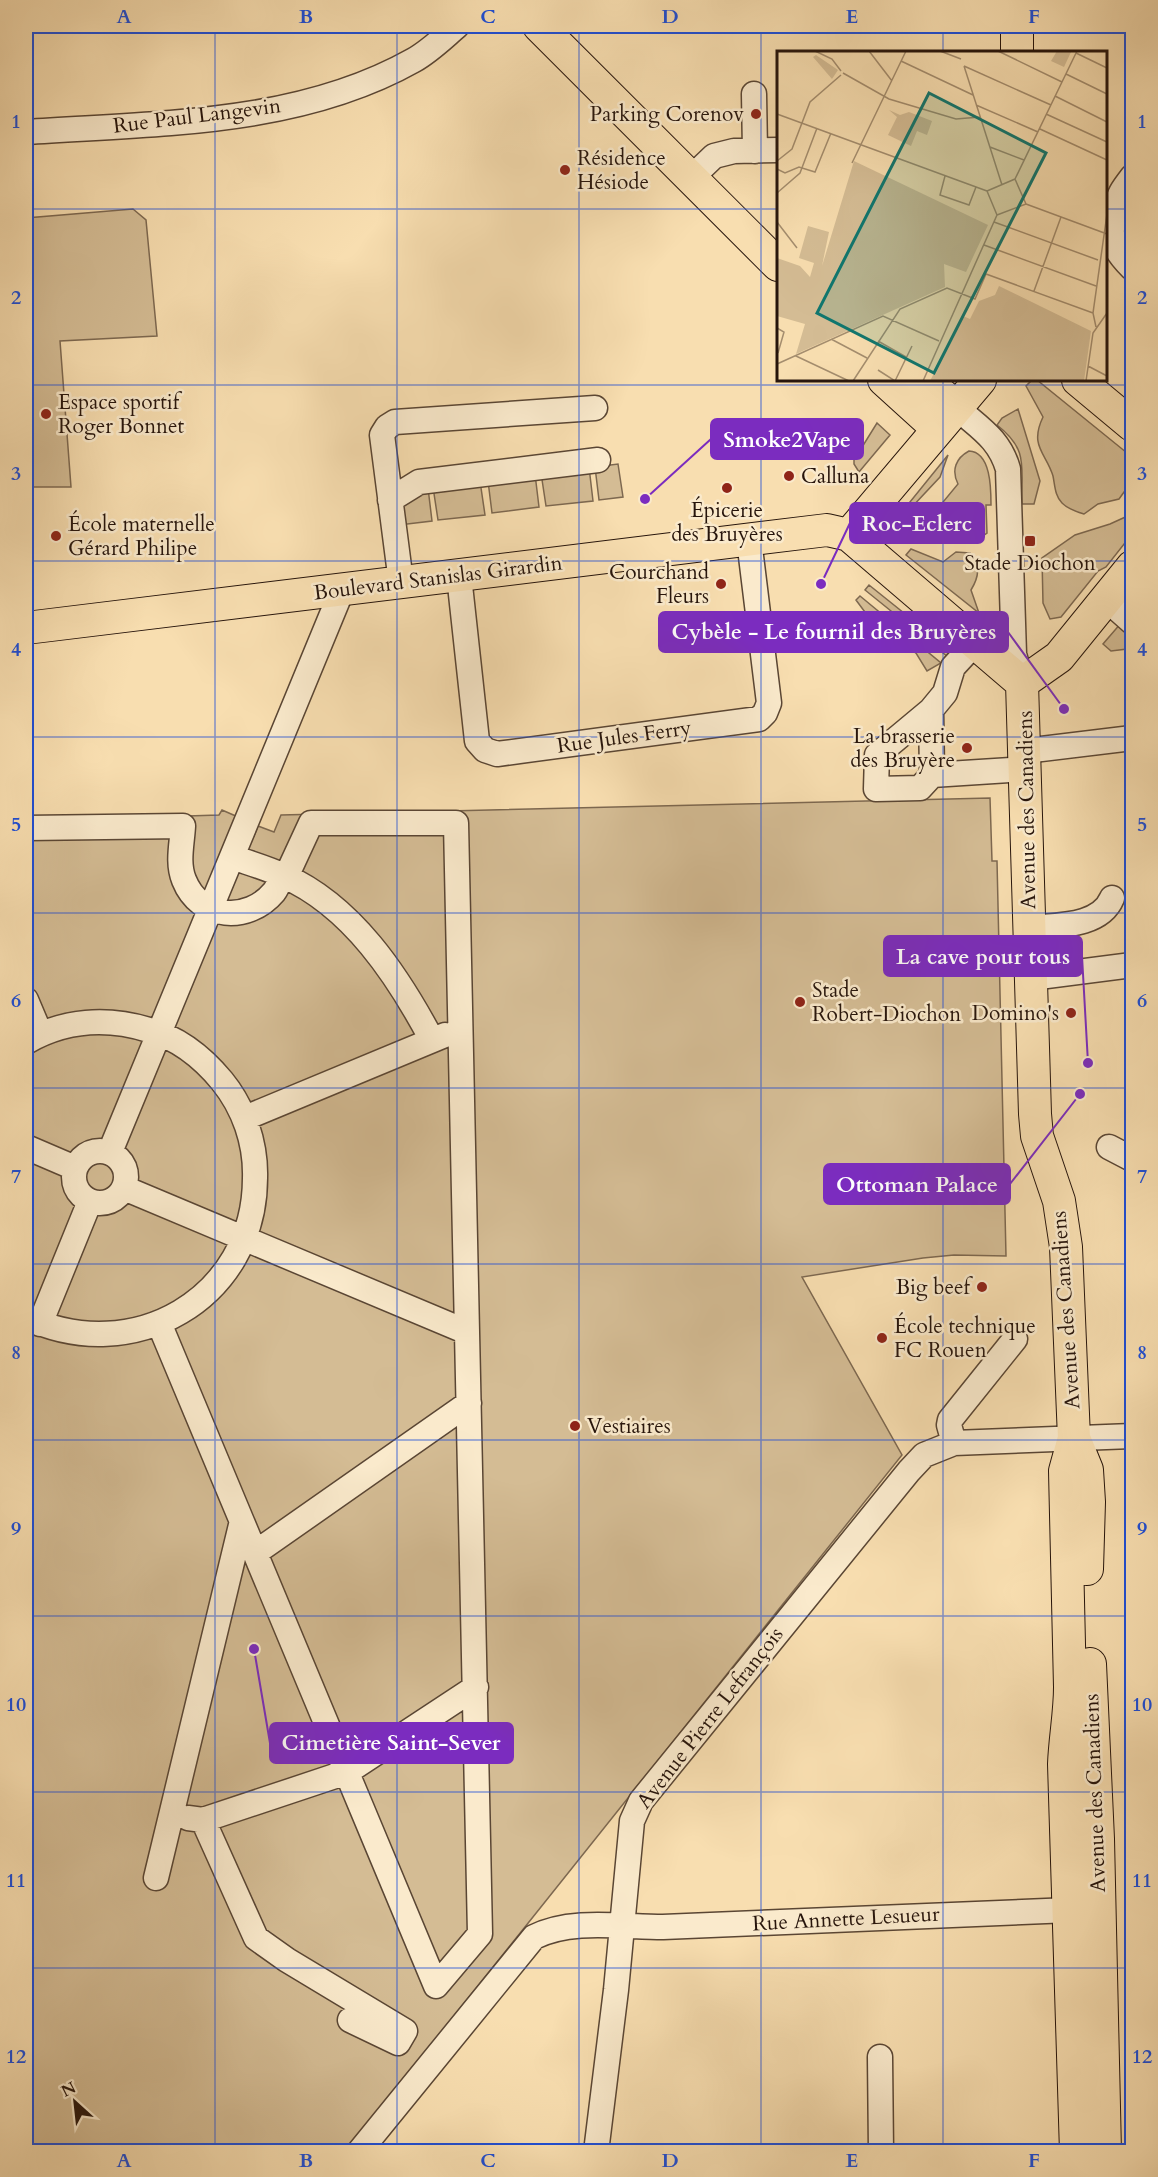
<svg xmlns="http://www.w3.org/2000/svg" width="1158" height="2177" font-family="Cardo,serif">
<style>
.green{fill:#d4bc94;stroke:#7d6850;stroke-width:1.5}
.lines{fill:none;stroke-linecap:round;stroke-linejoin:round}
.minor-casing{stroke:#5a4634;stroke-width:27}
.major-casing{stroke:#26140b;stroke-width:34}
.minor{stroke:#faeacc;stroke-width:24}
.major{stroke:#f8deb0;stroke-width:32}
.grid{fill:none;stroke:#1d4ed8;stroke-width:1.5;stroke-opacity:0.55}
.poi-dot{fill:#8f2418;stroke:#faeacc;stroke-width:2}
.labels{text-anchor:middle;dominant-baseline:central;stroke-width:5;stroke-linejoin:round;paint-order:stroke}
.poi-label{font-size:21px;fill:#26140b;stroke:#faeacc;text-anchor:start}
.street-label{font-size:21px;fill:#26140b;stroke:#faeacc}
.inset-road{fill:none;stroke:#a48d6e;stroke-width:1.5}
.view{fill:#0f766e;fill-opacity:0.15;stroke:#0f766e;stroke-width:3}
.inset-edge{fill:none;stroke:#26140b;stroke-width:3}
.leader{fill:none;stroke:#7b2cbf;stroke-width:2}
.callout-dot{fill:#7b2cbf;stroke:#faeacc;stroke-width:2}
.callout{fill:#7b2cbf;stroke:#7b2cbf;stroke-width:2}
.callout-label{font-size:22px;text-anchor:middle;font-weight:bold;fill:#fff}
.neatline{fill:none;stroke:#1d4ed8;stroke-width:2}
.grid-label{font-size:20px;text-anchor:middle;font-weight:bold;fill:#1d4ed8}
</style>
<rect width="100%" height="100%" fill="#f8deb0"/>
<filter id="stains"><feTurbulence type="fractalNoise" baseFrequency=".00333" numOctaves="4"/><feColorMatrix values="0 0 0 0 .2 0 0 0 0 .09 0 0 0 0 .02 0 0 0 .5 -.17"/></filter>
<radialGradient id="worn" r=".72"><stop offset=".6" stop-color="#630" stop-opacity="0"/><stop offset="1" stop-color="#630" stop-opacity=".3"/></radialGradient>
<path class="green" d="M 133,209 L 146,220 L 157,336 L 60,341 L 71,487 L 26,487 L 26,218 Z
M 1032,380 L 1037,380 L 1132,457 L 1132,481 L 1119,499 L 1098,504 L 1084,514 C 1077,512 1068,509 1062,503 C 1055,496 1055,486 1053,476 C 1046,453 1029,446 1043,417 L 1026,386 Z
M 1018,409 L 1040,481 L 1034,504 L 1022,504 C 1021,466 1029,450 997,425 L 1002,418 Z
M 877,423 L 890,435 L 859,472 L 854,464 L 854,460 Z
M 969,451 C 991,452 991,489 991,505 L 986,505 L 987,533 L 974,542 C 966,541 960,537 951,538 C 937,539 916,547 912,525 L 922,515 L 934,513 L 958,484 C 951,470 956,458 969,451 Z
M 948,455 L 940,477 L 896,524 L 893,523 Z
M 618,464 L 623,497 L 599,500 L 595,467 Z
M 589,467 L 593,501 L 546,506 L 541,473 Z
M 535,474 L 539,507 L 492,513 L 488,481 Z
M 480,481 L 485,515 L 438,520 L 433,487 Z
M 428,488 L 432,521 L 399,525 L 396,504 Z
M 1132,514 L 1132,534 L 1106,567 L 1098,571 L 1061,617 L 1050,619 L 1043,603 L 1042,558 L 1075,535 L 1110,524 Z
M 911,549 L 943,562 L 956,552 L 970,553 C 981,565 979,577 971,590 L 979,613 L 906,555 Z
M 869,585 L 950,650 L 948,657 L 865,590 Z
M 860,596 L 941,663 L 927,671 L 916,653 L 876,627 L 856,600 Z
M 1121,623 L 1132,634 L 1132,642 L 1127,649 L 1111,651 L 1103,644 Z
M 990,798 L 992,861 L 997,861 L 1006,1256 L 954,1255 L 923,1258 L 802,1277 L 902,1455 L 346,2151 L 26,2151 L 26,821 L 219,815 L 222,810 L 238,817 L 234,828 L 254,836 L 258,826 L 274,832 L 281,815 Z"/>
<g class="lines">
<g class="minor-casing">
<path id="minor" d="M 754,94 L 755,151
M 26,132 C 156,123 297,126 414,60 C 430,51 443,38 457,26
M 1132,177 C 1122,190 1119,194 1115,210 C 1108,238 1112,248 1132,268
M 691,178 L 714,156 L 734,151 L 778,150
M 956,407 C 979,428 999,438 1008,469 L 1014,654 L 1022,683
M 390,500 L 419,482 L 598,460
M 459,576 L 477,741 L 485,750 L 497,754 L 759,719 L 765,713 L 769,703 L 749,540
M 401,582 L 382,435 L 387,427 L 395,422 L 595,408
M 1106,599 L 1132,622
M 976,642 L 953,667 L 945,693 L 931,710 L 932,775 L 1025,769
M 931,710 L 877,755 L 876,789 L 920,788 L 932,775
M 1025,751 L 1132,738
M 26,828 L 183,826 C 182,844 177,863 184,880 C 200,920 248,923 274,892 C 278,887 280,880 282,875
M 232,857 C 249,863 267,868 284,876 C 352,906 398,976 432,1040
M 1030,928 C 1057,925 1100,927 1112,898
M 1031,978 L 1132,965
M 26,1000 L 40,1033
M 26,1042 C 64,1020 107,1017 149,1030 C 178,1038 203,1058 222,1081 C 244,1108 256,1143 255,1178 C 255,1299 132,1368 26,1317
M 245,1118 L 445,1035
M 26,1147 L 75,1168
M 1109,1147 L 1132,1159
M74 1177a26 26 0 1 1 52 0a26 26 0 1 1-52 0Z
M 110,1152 L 342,590
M 124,1188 L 467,1332
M 159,1323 C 251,1545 344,1765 436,1986 L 480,1934 L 456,823 L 311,823 L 286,877
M 40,1324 L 90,1201
M 954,1443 L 949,1425 L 950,1420 L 1015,1339
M 255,1553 L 469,1403
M 188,1818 L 203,1820 L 347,1772 L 476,1687
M 203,1820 L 256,1938 L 287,1960 L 405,2031 L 398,2043 L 350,2020
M 156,1878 L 241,1525
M 880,2057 L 881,2152
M 359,2152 L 534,1937 C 571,1918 622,1927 663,1927 L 1070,1910
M 596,2152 L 616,1990 L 632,1821 L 641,1801 L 909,1471 L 924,1455 L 954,1443 L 1132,1436"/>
</g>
<g class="major-casing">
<path id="major" d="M 539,26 L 778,265
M 1017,26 L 1017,52
M 884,380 L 938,429
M 925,380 L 956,407
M 1078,380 L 1132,425
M 849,535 L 980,380
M 26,628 L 827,530 L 849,535 L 1022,683
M 1022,683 L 1035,1114 L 1037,1136 L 1059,1201 L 1066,1247 L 1074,1438 L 1065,1471 L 1070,1687 C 1070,1713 1065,1738 1064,1764 L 1076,2152
M 1022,683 L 1059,657 L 1132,567
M 1074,1438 L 1087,1470 L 1089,1502 L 1087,1569
M 1090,1664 L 1098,1839 L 1105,2152"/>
</g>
<use href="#minor" class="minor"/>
<use href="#major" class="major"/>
</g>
<path class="grid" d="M 215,26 L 215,2152M 397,26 L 397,2152M 579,26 L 579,2152M 761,26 L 761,2152M 943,26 L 943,52M 26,209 L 778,209M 1106,209 L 1132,209M 943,380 L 943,2152M 26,385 L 1132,385M 26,561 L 1132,561M 26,737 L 1132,737M 26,913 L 1132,913M 26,1088 L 1132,1088M 26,1264 L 1132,1264M 26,1440 L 1132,1440M 26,1616 L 1132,1616M 26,1792 L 1132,1792M 26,1968 L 1132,1968"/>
<g class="poi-dot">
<circle cx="756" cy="114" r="6"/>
<circle cx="565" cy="170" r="6"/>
<circle cx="46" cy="414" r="6"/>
<circle cx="789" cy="476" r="6"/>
<circle cx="727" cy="488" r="6"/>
<circle cx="56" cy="536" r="6"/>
<rect x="1024" y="535" width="12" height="12" rx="3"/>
<circle cx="721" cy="584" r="6"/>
<circle cx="967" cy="748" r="6"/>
<circle cx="800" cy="1002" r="6"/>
<circle cx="1071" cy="1013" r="6"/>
<circle cx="982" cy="1287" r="6"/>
<circle cx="882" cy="1338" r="6"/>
<circle cx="575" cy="1426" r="6"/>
</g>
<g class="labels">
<g class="poi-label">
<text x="744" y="114" text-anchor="end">Parking Corenov</text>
<text x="577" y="158">Résidence<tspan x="577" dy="24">Hésiode</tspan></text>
<text x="58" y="402">Espace sportif<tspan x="58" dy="24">Roger Bonnet</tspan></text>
<text x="801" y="476">Calluna</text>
<text x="727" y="510" text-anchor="middle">Épicerie<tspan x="727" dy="24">des Bruyères</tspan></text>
<text x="68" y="524">École maternelle<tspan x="68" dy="24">Gérard Philipe</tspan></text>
<text x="1030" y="563" text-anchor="middle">Stade Diochon</text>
<text x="709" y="572" text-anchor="end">Courchand<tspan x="709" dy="24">Fleurs</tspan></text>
<text x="955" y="736" text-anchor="end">La brasserie<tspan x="955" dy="24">des Bruyère</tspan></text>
<text x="812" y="990">Stade<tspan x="812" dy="24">Robert-Diochon</tspan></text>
<text x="1059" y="1013" text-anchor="end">Domino's</text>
<text x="970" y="1287" text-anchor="end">Big beef</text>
<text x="894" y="1326">École technique<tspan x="894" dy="24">FC Rouen</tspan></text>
<text x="587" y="1426">Vestiaires</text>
</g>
<g class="street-label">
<text transform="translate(197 116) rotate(-7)">Rue Paul Langevin</text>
<text transform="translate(438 578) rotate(-7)">Boulevard Stanislas Girardin</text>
<text transform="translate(624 737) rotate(-8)">Rue Jules Ferry</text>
<text transform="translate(1027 810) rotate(-91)">Avenue des Canadiens</text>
<text transform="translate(1066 1310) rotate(-94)">Avenue des Canadiens</text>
<text transform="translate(710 1718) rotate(-52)">Avenue Pierre Lefrançois</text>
<text transform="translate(1095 1793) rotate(-92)">Avenue des Canadiens</text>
<text transform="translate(846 1919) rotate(-3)">Rue Annette Lesueur</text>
</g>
</g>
<g transform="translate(777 51)">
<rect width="330" height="330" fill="#f8deb0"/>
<path d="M 280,0 L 294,1 L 287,16 L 274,10 ZM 39,4 L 61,19 L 55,28 L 36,6 ZM 112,59 L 123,64 L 132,61 L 155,70 L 150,84 L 140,80 L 134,95 L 111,84 L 120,66 ZM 77,110 L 211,174 L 189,221 L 167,213 L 168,236 L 19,303 L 28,273 L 0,265 L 0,207 L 23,215 L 33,226 L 37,212 L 22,207 L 31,175 L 52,181 L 45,215 ZM 222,235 L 314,280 L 307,330 L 153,330 L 186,265 L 193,268 L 202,250 L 218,244 Z" fill="#d4bc94"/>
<path class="inset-road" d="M 38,0 L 55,8 L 64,20M 92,0 L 115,30M 163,0 L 184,8M 221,0 L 285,31M 299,2 L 330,17M 124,10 L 196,44M 187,15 L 274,54M 187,15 L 225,134M 66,22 L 112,48 L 179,68 L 203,66M 289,23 L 330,43M 278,45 L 330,71M 199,54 L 261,81M 0,63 L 210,140M 269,63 L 330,91M 263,78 L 330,109M 213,96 L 247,109M 0,110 L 15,98 L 33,51 L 64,24M 75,112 L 129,0M 0,118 L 8,122 L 22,116 L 38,121 L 54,82M 168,125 L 163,144 L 192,154 L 199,136M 238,128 L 300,0M 238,128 L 249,153M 210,140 L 238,128M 210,140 L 220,164M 0,142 L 23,122 L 40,77M 249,153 L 330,183M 220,164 L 249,153M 0,171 L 20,197M 217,171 L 321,209M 207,194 L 319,235M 257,240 L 284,166M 319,276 L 316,262 L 330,163M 0,277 L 7,281 L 1,302M 54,288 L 90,307M 101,290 L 129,306M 19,305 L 72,330M 0,313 L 106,265 L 162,290M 311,315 L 330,325M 101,319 L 118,330 L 135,295M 76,330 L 123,258 L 170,237 L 198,248 L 209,223 L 316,262M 146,330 L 220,164M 309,330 L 316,282 L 330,262"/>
<path class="view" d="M 152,42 L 269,102 L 157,322 L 40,262 Z"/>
<rect width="330" height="330" class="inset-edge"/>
</g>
<path class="leader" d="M645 499L711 439M821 584L850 523M1064 709L1008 632M1088 1063L1082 956M1080 1094L1010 1184M254 1649L270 1743"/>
<g class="callout-dot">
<circle cx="645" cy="499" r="6"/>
<circle cx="821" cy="584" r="6"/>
<circle cx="1064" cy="709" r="6"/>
<circle cx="1088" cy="1063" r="6"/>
<circle cx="1080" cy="1094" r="6"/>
<circle cx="254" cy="1649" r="6"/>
</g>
<g class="callout">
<rect x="711" y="419" width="152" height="40" rx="6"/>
<rect x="850" y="503" width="134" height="40" rx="6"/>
<rect x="659" y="612" width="349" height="40" rx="6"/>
<rect x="884" y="936" width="198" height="40" rx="6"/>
<rect x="824" y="1164" width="186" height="40" rx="6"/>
<rect x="270" y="1723" width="243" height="40" rx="6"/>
</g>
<g class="callout-label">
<text x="787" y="447">Smoke2Vape</text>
<text x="917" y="531">Roc-Eclerc</text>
<text x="834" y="639">Cybèle - Le fournil des Bruyères</text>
<text x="983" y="964">La cave pour tous</text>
<text x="917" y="1192">Ottoman Palace</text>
<text x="391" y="1750">Cimetière Saint-Sever</text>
</g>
<rect width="1158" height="2177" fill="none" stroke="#f8deb0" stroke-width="66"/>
<g transform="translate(75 2102) rotate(333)" stroke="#faeacc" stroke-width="4.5" paint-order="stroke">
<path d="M0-4.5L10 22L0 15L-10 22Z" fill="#26140b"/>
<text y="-9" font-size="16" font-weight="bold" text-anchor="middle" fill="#26140b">N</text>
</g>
<rect x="33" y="33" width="1092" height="2111" class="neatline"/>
<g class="grid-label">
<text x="124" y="23">A</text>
<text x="306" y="23">B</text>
<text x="488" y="23">C</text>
<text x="670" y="23">D</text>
<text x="852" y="23">E</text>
<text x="1034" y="23">F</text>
<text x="16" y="128">1</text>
<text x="1142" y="128">1</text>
<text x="16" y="304">2</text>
<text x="1142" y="304">2</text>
<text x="16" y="480">3</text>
<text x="1142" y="480">3</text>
<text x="16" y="656">4</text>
<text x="1142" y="656">4</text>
<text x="16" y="831">5</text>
<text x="1142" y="831">5</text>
<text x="16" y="1007">6</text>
<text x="1142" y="1007">6</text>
<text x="16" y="1183">7</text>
<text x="1142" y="1183">7</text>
<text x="16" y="1359">8</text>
<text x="1142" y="1359">8</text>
<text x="16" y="1535">9</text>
<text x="1142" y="1535">9</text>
<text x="16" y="1711">10</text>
<text x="1142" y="1711">10</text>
<text x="16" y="1887">11</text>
<text x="1142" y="1887">11</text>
<text x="16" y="2063">12</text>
<text x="1142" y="2063">12</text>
<text x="124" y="2167">A</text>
<text x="306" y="2167">B</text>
<text x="488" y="2167">C</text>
<text x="670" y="2167">D</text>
<text x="852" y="2167">E</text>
<text x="1034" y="2167">F</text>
</g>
<rect width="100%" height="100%" filter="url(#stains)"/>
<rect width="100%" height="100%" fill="url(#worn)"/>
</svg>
